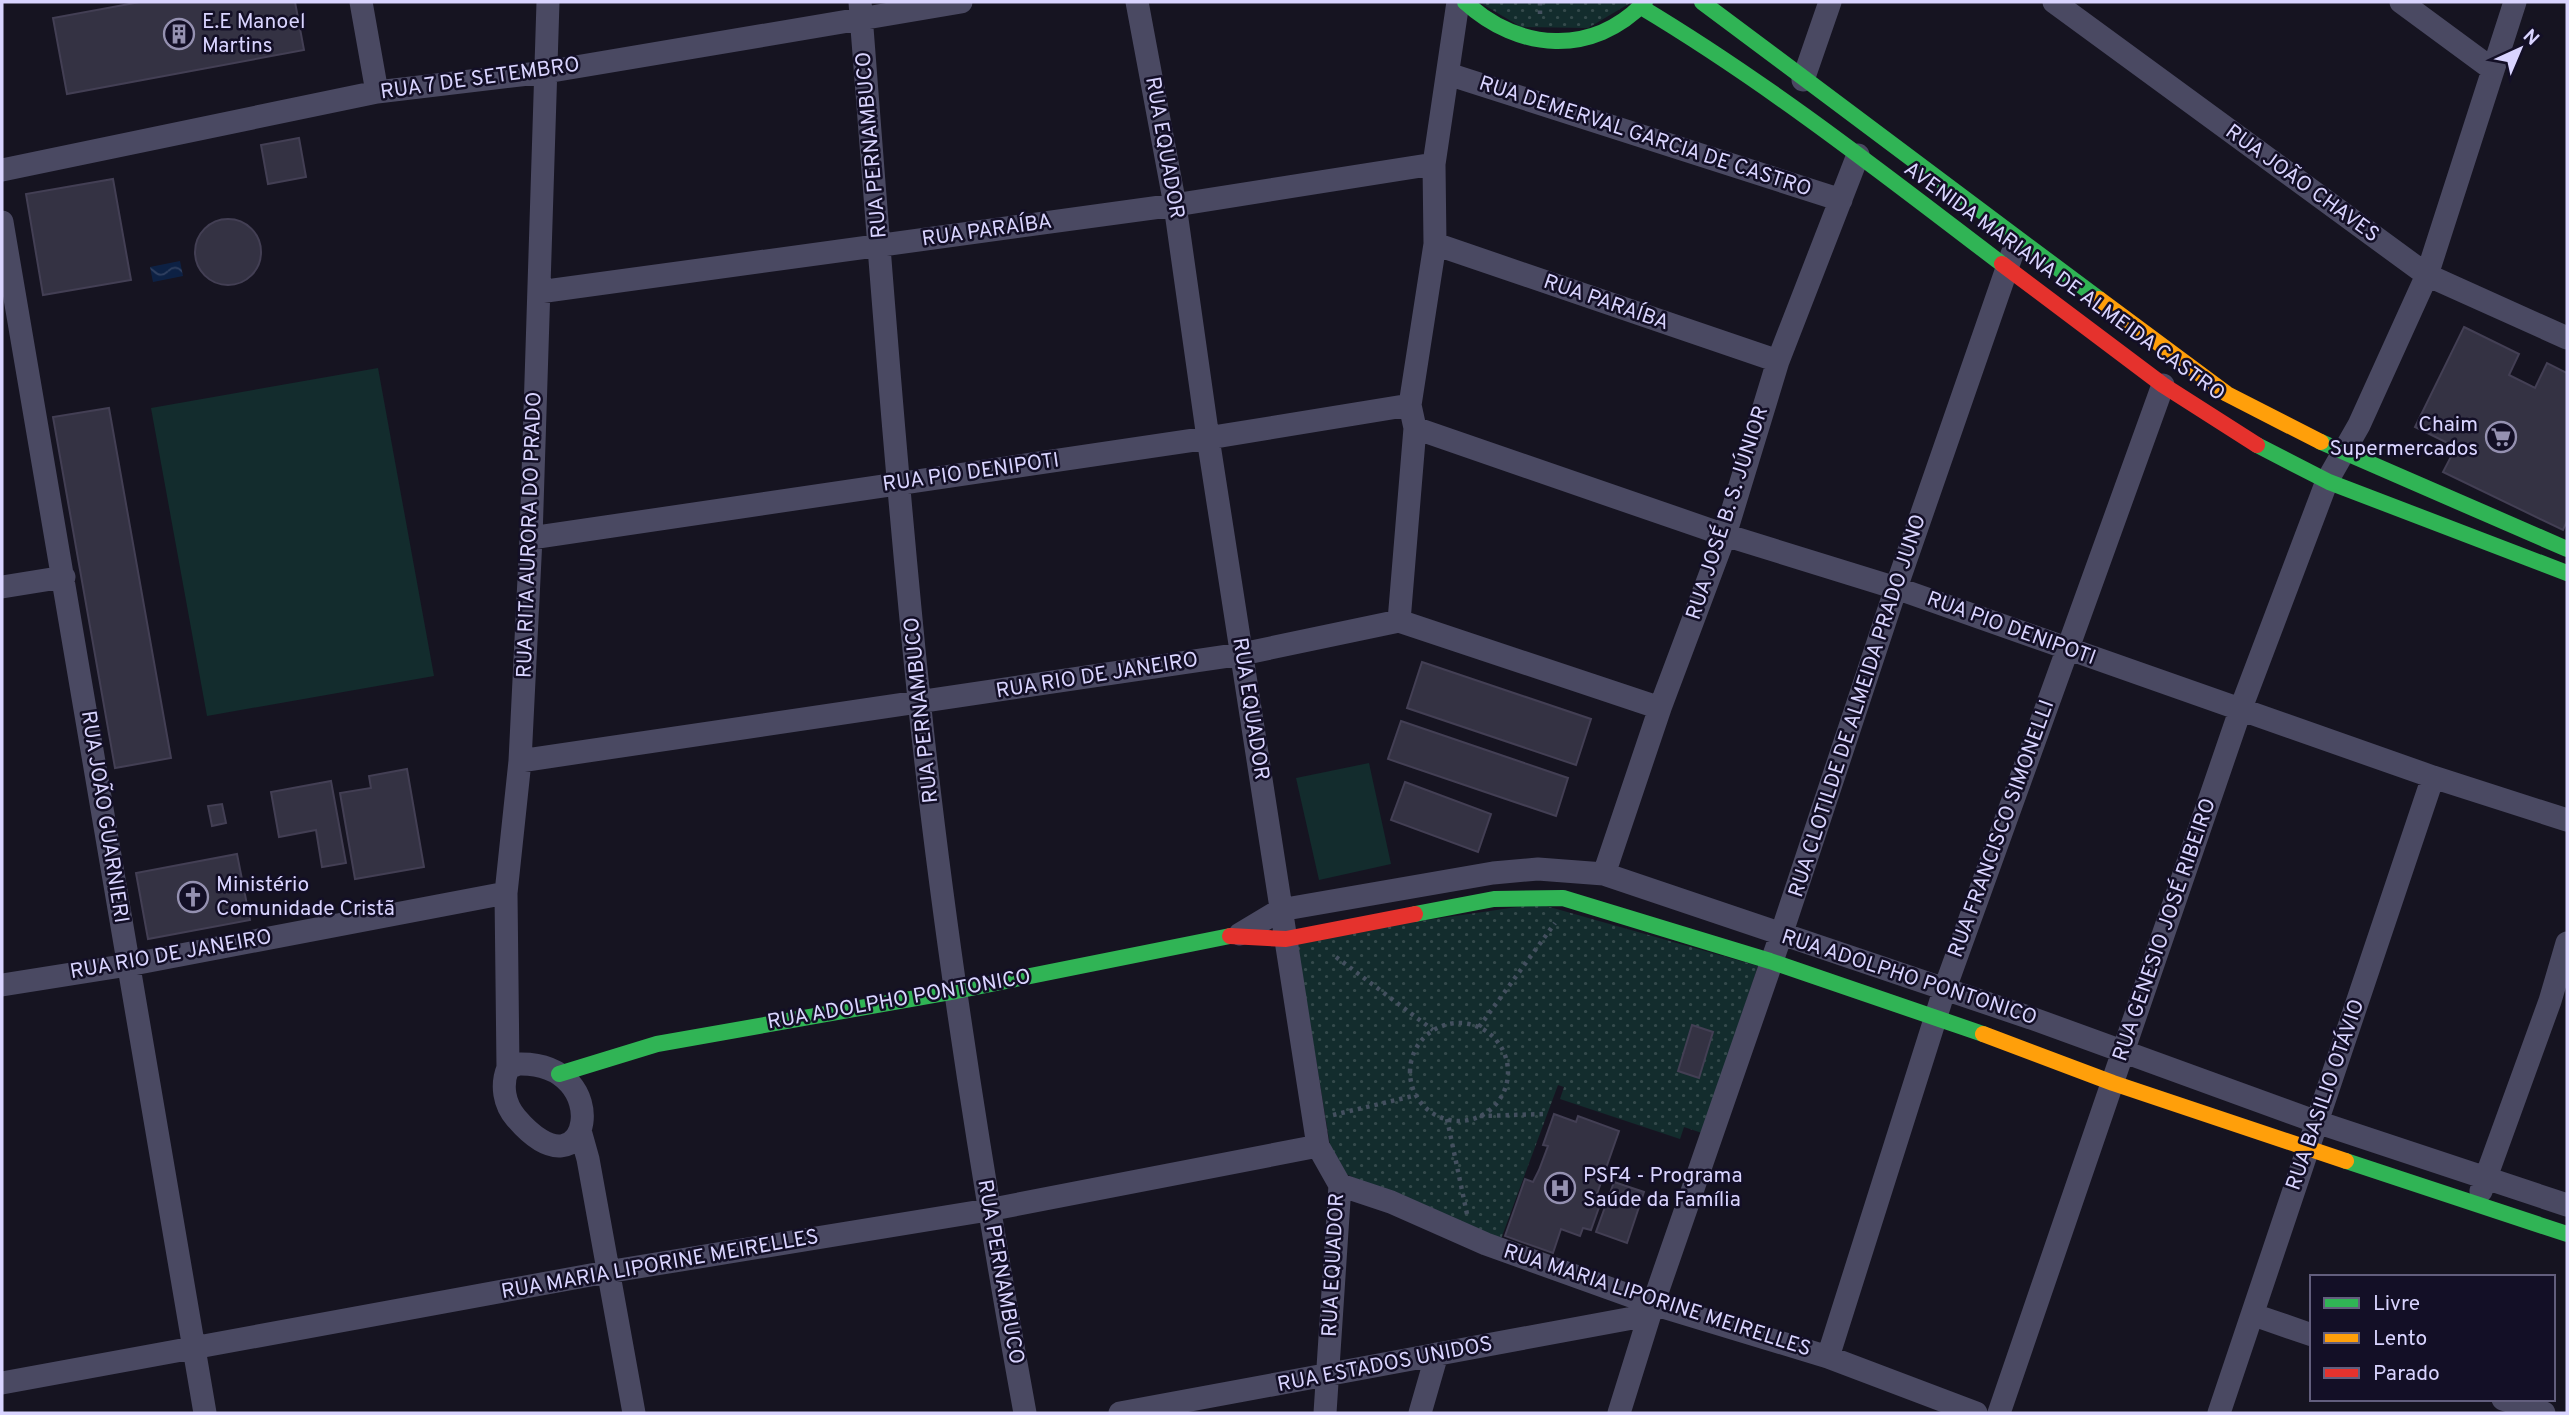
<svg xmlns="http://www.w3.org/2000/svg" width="2569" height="1415" font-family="Overpass,sans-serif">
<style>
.grass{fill:#132c2d}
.park{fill:url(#park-dots)}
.water{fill:url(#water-waves)}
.building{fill:#343243;stroke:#433f54;stroke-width:2}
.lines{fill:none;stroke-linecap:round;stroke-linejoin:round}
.path{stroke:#44505f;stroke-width:4.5;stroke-dasharray:3.5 5;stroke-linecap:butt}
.street{stroke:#4a4962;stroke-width:23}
.fast{stroke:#30b455;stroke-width:16}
.slow{stroke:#ff9f0a;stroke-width:16}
.jam{stroke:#e5322d;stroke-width:16}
.labels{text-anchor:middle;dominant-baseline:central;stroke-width:5;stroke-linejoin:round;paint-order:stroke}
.poi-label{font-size:21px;fill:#d9d4ff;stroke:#130f26;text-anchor:start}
.street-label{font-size:21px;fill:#d9d4ff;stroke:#130f26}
</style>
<defs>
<pattern id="park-dots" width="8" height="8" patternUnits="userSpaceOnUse" patternTransform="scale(1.75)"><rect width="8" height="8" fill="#132c2d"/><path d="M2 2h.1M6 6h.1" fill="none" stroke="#354a4c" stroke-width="1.8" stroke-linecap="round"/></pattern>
<pattern id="water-waves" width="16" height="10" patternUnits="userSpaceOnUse" patternTransform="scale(1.75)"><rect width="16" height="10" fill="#0d2144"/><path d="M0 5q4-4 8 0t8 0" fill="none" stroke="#304060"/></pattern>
</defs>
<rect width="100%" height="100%" fill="#161421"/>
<path class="grass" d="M 378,368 L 434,676 L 207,716 L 151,408 Z
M 1369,763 L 1391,864 L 1319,880 L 1296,778 Z"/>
<path class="park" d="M 1479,2 L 1632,2 L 1588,28 L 1521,27 Z
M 1539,904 L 1758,966 L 1702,1133 L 1684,1127 L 1680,1139 L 1560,1099 L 1564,1087 L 1558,1085 L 1498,1247 L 1346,1174 L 1331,1151 L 1296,939 Z"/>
<path class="water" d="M 180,261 L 183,276 L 153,282 L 150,267 Z"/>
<path class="building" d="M 140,2 L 295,2 L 304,50 L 67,94 L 53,18 Z
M 299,138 L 306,177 L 268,184 L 261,145 Z
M 113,179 L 131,280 L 43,295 L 26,194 Z
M195 252a33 33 0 1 1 66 0a33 33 0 1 1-66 0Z
M 2464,327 L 2519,354 L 2509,375 L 2535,388 L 2547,363 L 2567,373 L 2567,521 L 2563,530 L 2443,472 L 2456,447 L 2415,427 Z
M 109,408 L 171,758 L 115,768 L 53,417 Z
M 1422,662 L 1591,719 L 1576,765 L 1407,708 Z
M 1401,721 L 1568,778 L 1556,816 L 1388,759 Z
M 407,769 L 424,867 L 355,879 L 340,793 L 371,788 L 369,776 Z
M 331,781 L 346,863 L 322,867 L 316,830 L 279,837 L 271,792 Z
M 1405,782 L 1491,814 L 1478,852 L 1391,820 Z
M 222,804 L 226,823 L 212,826 L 208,806 Z
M 237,854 L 250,920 L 148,939 L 136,873 Z
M 1692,1025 L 1713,1032 L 1699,1078 L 1678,1071 Z
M 1554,1114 L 1576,1122 L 1578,1116 L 1619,1131 L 1597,1194 L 1603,1196 L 1591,1230 L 1583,1228 L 1580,1236 L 1561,1229 L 1553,1253 L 1505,1236 L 1525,1179 L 1533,1182 L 1539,1170 L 1548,1146 L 1543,1145 Z
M 1614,1182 L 1644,1192 L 1627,1243 L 1596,1232 Z"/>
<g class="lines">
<path class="path" d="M 1540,2 L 1540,15
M 1336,957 L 1433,1030
M1410 1072a49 49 0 1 1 98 0a49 49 0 1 1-98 0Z
M 1479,1027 L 1555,923
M 1333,1115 L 1417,1095
M 1480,1116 L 1546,1114
M 1447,1119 L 1467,1214"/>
<path class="street" d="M 361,2 L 377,92
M 860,2 C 878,234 895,467 919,699 C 944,939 982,1177 1025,1413
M 1137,2 L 1175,205 L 1208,438 L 1318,1146 L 1340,1185 L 1325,1413
M 2054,2 L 2427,275 L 2567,338
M 2401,2 L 2492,69
M 1448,74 L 1841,200
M 1803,80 L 1830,2
M 2,170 L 377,92 L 546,72 L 961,2
M 2,222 L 205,1413
M 1435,244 L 1778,361
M 539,292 L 1175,205 L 1434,164
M 1415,428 L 1725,535 L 1896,588 L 2433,777 L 2567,820
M 531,538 L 1208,438 L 1410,405
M 2,587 L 64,577
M 1399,621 L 1415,428 L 1410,405 L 1435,244 L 1434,164 L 1458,2
M 520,761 L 1242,654 L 1399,621 L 1660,708
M 1604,874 L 1660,708 L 1725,535 L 1778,361 L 1858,155
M 1240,934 L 1280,910 L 1493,873 L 1538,869 L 1604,874 L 2031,1018 L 2317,1122 L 2567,1205
M 2,985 L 128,965 L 506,893
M 518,1064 C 617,1061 590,1205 516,1118 C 504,1104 501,1085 508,1068 Z
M 508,1068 L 506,893 L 520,761 L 531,538 L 548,2
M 581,1134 L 588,1159 L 634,1413
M 1340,1185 L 1391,1202 L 1486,1244 L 1653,1304 L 1828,1357 L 1976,1413
M 2481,1191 L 2550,1001 L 2567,943
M 2254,1315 L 2312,1335
M 1828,1357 L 1944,991 L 2163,385
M 2,1383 L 607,1272 L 988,1210 L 1318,1146
M 2503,1399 L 2544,1413
M 1120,1413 L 1649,1315
M 1420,1413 L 1437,1354
M 1619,1413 L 1653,1304 L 1781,935 L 1896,588 L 2012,254
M 1999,1413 L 2241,708 L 2327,481 L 2359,425 L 2427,275 L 2515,2
M 2219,1413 L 2433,777"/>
<path class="fast" d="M 1465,2 C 1519,51 1592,57 1645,2
M 1702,2 L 2099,299
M 1641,7 C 1768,83 1885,175 2002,264
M 2321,442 L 2567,549
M 2257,445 L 2329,482 L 2567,573
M 1415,914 L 1494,899 L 1563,898 L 1770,961 L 1983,1034
M 559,1074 L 657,1044 L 956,991 L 1230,936
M 2346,1161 L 2567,1234"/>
<path class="slow" d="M 2099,299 L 2227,394 L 2321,442
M 1983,1034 L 2113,1083 L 2346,1161"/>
<path class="jam" d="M 2002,264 L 2163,385 L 2257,445
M 1230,936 L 1286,939 L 1415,914"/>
</g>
<defs>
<g id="building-ring" transform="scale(1.575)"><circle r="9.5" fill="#130f26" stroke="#9591b1" stroke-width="1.5"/><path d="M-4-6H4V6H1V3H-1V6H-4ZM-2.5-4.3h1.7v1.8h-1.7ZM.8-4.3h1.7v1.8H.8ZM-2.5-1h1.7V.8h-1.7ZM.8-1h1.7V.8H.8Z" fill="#9591b1"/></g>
<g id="supermarket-ring" transform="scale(1.575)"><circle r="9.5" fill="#130f26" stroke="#9591b1" stroke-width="1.5"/><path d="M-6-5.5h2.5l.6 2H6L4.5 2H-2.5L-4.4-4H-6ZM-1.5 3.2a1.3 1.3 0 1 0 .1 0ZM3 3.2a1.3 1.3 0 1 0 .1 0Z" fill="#9591b1"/></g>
<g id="church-ring" transform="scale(1.575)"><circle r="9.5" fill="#130f26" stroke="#9591b1" stroke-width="1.5"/><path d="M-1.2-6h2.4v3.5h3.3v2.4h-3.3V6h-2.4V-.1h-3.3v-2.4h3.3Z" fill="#9591b1"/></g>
<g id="hospital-ring" transform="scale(1.575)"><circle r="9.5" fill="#130f26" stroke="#9591b1" stroke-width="1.5"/><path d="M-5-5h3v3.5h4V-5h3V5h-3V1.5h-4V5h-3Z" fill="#9591b1"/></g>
</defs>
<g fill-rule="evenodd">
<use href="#building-ring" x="179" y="34"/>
<use href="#supermarket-ring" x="2501" y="437"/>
<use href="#church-ring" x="193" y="897"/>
<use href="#hospital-ring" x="1560" y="1188"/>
</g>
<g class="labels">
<g class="poi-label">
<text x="202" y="22">E.E Manoel<tspan x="202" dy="24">Martins</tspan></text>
<text x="2478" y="425" text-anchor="end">Chaim<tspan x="2478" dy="24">Supermercados</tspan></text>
<text x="216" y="885">Ministério<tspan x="216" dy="24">Comunidade Cristã</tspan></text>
<text x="1583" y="1176">PSF4 - Programa<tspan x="1583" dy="24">Saúde da Família</tspan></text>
</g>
<g class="street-label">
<text transform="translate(480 79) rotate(-8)">RUA 7 DE SETEMBRO</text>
<text transform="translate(1645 137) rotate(18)">RUA DEMERVAL GARCIA DE CASTRO</text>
<text transform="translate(872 145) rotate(-95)">RUA PERNAMBUCO</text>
<text transform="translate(1164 148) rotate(80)">RUA EQUADOR</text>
<text transform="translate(2302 184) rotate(36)">RUA JOÃO CHAVES</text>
<text transform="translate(987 231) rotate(-8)">RUA PARAÍBA</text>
<text transform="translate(2064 282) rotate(36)">AVENIDA MARIANA DE ALMEIDA CASTRO</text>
<text transform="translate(1606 303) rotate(19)">RUA PARAÍBA</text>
<text transform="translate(971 473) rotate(-8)">RUA PIO DENIPOTI</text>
<text transform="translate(1728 513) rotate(-72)">RUA JOSÉ B. S. JÚNIOR</text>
<text transform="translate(530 535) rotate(-88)">RUA RITA AURORA DO PRADO</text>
<text transform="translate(2011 629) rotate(20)">RUA PIO DENIPOTI</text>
<text transform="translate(1097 676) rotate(-9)">RUA RIO DE JANEIRO</text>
<text transform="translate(1858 706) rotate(-72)">RUA CLOTILDE DE ALMEIDA PRADO JUNO</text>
<text transform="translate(1250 709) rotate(81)">RUA EQUADOR</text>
<text transform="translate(922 710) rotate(-96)">RUA PERNAMBUCO</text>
<text transform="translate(104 817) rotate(81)">RUA JOÃO GUARNIERI</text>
<text transform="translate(2002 829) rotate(-70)">RUA FRANCISCO SIMONELLI</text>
<text transform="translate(2165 930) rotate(-71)">RUA GENESIO JOSÉ RIBEIRO</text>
<text transform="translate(171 955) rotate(-10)">RUA RIO DE JANEIRO</text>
<text transform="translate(1909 978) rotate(18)">RUA ADOLPHO PONTONICO</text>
<text transform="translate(899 1000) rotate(-10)">RUA ADOLPHO PONTONICO</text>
<text transform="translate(2326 1095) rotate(-71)">RUA BASILIO OTÁVIO</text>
<text transform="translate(660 1265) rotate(-10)">RUA MARIA LIPORINE MEIRELLES</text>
<text transform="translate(1334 1265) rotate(-87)">RUA EQUADOR</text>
<text transform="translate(1000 1272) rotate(80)">RUA PERNAMBUCO</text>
<text transform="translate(1657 1301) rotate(18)">RUA MARIA LIPORINE MEIRELLES</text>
<text transform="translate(1385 1365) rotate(-11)">RUA ESTADOS UNIDOS</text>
</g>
</g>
<rect width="2569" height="1415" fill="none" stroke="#d9d4ff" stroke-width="7"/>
<rect x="2310" y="1275" width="245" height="126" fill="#130f26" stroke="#625e7d" stroke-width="2"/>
<rect x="2324" y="1298" width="35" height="10" fill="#30b455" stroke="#625e7d" stroke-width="2"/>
<text x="2373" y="1310" font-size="21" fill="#d9d4ff">Livre</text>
<rect x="2324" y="1333" width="35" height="10" fill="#ff9f0a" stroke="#625e7d" stroke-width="2"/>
<text x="2373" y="1345" font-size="21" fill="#d9d4ff">Lento</text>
<rect x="2324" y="1368" width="35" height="10" fill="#e5322d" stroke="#625e7d" stroke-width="2"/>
<text x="2373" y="1380" font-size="21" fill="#d9d4ff">Parado</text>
<g transform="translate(2520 49) rotate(44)" stroke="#130f26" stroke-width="5" paint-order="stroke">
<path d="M0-5L12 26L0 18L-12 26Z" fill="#d9d4ff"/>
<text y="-10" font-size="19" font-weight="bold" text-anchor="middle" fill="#d9d4ff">N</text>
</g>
</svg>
